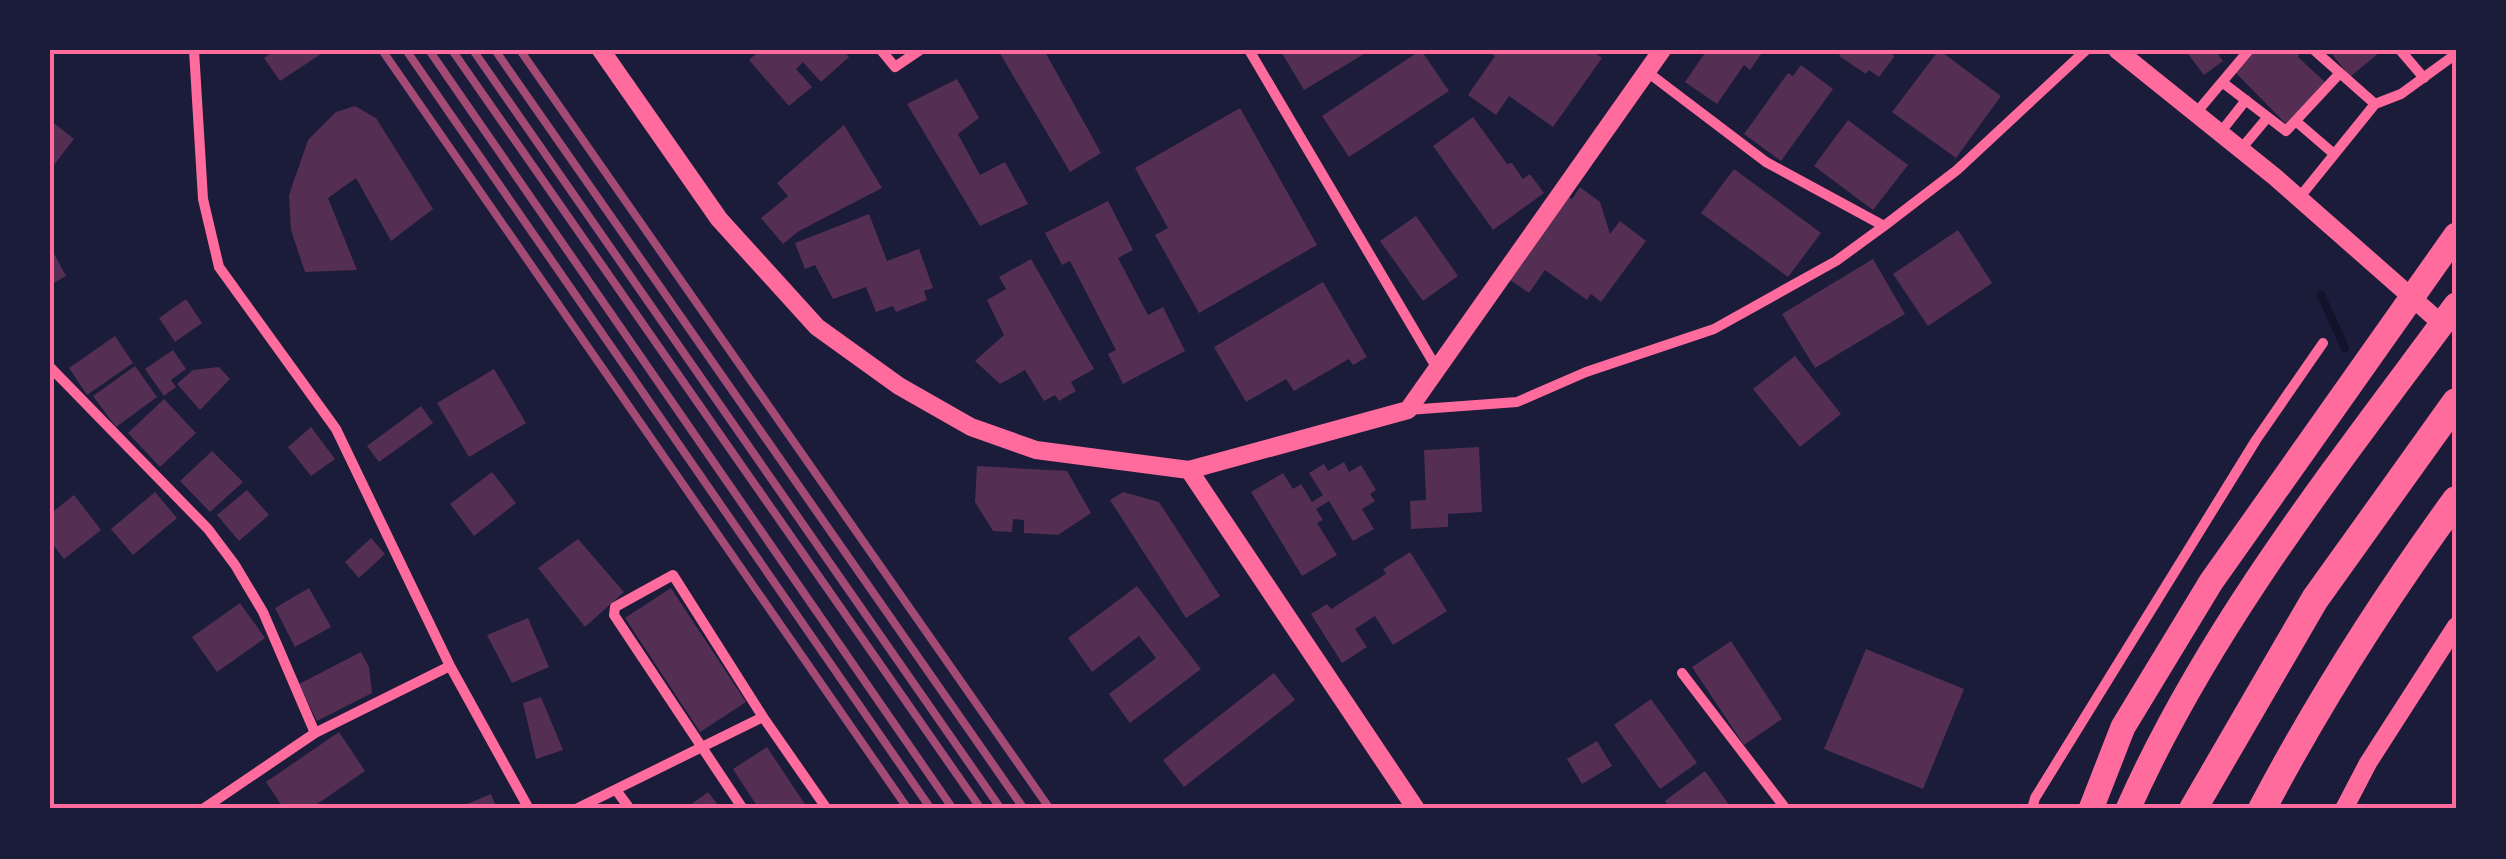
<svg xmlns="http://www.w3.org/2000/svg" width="2506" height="859" font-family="Rubik,sans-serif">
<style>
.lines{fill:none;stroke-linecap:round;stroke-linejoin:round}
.stream{stroke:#12122b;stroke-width:8}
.building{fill:#542f53}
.minor{stroke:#ff6b9d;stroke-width:10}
.tertiary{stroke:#ff6b9d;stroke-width:18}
.primary{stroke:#ff6b9d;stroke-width:25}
.motorway{stroke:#ff6b9d;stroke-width:28}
.rail{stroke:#a44b75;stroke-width:8}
.neatline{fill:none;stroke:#ff6b9d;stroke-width:4}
</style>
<rect width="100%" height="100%" fill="#1b1b3a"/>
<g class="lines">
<path class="stream" d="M 2321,295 L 2345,348"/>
</g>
<path class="building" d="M 269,50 L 318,50 L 321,54 L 280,81 L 264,58 L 271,53 Z
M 760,50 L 843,50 L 849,57 L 821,82 L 803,62 L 796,69 L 812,87 L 789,106 L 749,60 Z
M 998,50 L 1044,50 L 1101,153 L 1070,172 Z
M 1280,50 L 1362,50 L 1364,54 L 1304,90 Z
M 1421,50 L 1449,91 L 1349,157 L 1322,116 Z
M 1486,50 L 1591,50 L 1602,58 L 1553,127 L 1509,96 L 1496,115 L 1468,95 L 1495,56 Z
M 1707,50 L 1764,50 L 1750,70 L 1744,65 L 1717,104 L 1685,82 Z
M 1843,50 L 1891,50 L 1894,57 L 1879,77 L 1869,70 L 1866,74 L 1839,56 Z
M 1939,50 L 2001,96 L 1956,158 L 1892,112 Z
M 2185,50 L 2215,50 L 2223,61 L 2204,75 Z
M 2255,50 L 2300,50 L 2298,57 L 2326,83 L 2288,126 L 2235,72 Z
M 2329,50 L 2378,50 L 2380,52 L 2350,77 Z
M 1801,65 L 1833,89 L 1781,161 L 1744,134 L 1788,73 L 1793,76 Z
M 957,79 L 979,118 L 958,134 L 980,175 L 1005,162 L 1028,204 L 980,226 L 907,104 Z
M 355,106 L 376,118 L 433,209 L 391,241 L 356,178 L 328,198 L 357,270 L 305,272 L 291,230 L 289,195 L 308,140 L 336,112 Z
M 1240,108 L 1317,245 L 1199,313 L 1155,235 L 1168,228 L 1135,168 Z
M 1473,117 L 1507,164 L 1512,163 L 1523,179 L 1530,174 L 1544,193 L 1493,230 L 1433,146 Z
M 50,120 L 74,139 L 50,170 Z
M 1848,120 L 1908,165 L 1873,210 L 1814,166 Z
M 844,125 L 882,188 L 799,231 L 783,244 L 761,218 L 788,196 L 777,183 Z
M 1734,169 L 1821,233 L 1788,277 L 1701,213 Z
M 1580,187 L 1600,202 L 1610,234 L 1620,221 L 1646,241 L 1601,302 L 1591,294 L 1587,300 L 1545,270 L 1529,293 L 1507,278 L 1567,195 L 1572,199 Z
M 1108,201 L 1133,250 L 1118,258 L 1148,315 L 1163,307 L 1185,351 L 1123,384 L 1108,354 L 1116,350 L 1070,261 L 1062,265 L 1045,233 Z
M 869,214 L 887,261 L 919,249 L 933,288 L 924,291 L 927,300 L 896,312 L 893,306 L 876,312 L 866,287 L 833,299 L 815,265 L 805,269 L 795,243 Z
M 1416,216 L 1458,276 L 1423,301 L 1380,241 Z
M 1958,230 L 1992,283 L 1928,326 L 1893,274 Z
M 50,246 L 66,276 L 50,285 Z
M 1031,259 L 1094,369 L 1071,382 L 1076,391 L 1059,401 L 1055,395 L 1044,401 L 1025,370 L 1000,384 L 975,361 L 1004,335 L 987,300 L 1006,289 L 999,277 Z
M 1873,259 L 1905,314 L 1815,368 L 1782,314 Z
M 1323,282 L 1367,357 L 1353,365 L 1349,359 L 1294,391 L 1286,379 L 1246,402 L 1214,347 Z
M 186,299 L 202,323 L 175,342 L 159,318 Z
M 115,336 L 133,363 L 87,395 L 69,368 Z
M 173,350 L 186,369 L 171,380 L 176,387 L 164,396 L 145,369 Z
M 1795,356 L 1841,414 L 1800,447 L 1753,389 Z
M 135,366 L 157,397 L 116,427 L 93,396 Z
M 219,367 L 230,379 L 200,410 L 177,384 L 193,370 Z
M 494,369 L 526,423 L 469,457 L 437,403 Z
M 164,399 L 196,433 L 160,467 L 128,433 Z
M 421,406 L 433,423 L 379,462 L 367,446 Z
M 311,427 L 335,459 L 311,476 L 288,447 Z
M 1479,447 L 1482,512 L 1448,514 L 1448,527 L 1411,529 L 1410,501 L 1426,500 L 1424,450 Z
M 212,451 L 243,482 L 210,512 L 180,481 Z
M 1344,462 L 1349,472 L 1361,465 L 1376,490 L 1370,494 L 1375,501 L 1362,509 L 1374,529 L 1353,541 L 1329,501 L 1316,509 L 1323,520 L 1317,523 L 1337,555 L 1302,576 L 1251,492 L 1283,473 L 1293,489 L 1301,484 L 1312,502 L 1323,495 L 1309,473 L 1324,464 L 1328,471 Z
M 977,466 L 1067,471 L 1091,513 L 1058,535 L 1024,533 L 1024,520 L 1013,519 L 1012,532 L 993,531 L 975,502 Z
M 492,472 L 516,503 L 474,536 L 450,504 Z
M 247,490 L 269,515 L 239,541 L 217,515 Z
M 155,492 L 177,518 L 133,555 L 111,529 Z
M 1123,492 L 1159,502 L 1220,596 L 1186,618 L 1110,500 Z
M 74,495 L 101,530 L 64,559 L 50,541 L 50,514 Z
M 371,538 L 385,554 L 359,578 L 345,562 Z
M 578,539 L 624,592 L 585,627 L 538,568 Z
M 1410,552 L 1447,611 L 1393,645 L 1375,616 L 1355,629 L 1367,647 L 1342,663 L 1311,614 L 1327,604 L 1331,609 L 1386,574 L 1383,569 Z
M 1137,586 L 1201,669 L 1130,723 L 1109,694 L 1156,658 L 1139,636 L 1092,672 L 1068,638 Z
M 309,588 L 331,627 L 295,647 L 275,608 Z
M 671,588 L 746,702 L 700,732 L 625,618 Z
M 240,603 L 265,638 L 217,672 L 192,637 Z
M 528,618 L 549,667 L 512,683 L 487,635 Z
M 1731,641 L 1782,719 L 1744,745 L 1692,667 Z
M 1866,649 L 1964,689 L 1923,789 L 1824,749 Z
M 361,652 L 369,667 L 372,693 L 317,721 L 299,684 Z
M 1274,673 L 1295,700 L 1184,787 L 1163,760 Z
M 541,697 L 563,750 L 536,759 L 523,703 Z
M 1651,699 L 1697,763 L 1660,789 L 1614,725 Z
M 339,732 L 365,771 L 310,809 L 284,809 L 266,782 Z
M 1597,741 L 1612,766 L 1582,784 L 1567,759 Z
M 767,747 L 808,809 L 759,809 L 733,769 Z
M 1705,771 L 1732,809 L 1671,809 L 1665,801 Z
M 708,792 L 721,809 L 685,809 Z
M 491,794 L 497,809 L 455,809 Z"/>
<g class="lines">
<path class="minor" d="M 194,50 L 203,199 L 219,267 L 336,429 L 450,666 L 529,809
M 881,50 L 895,67 L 920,50
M 1249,50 L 1436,367
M 2314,50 L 2375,104
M 2400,50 L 2424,78
M 1646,71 L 1766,162 L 1884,226
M 2222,82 L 2286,131 L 2340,73
M 2196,113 L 2249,50
M 2298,123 L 2334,154
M 2220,133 L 2246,100
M 2241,149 L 2267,118
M 2299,198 L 2375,104 L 2401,94 L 2456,54
M 50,367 L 208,529 L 235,565 L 263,612 L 315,733
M 1408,410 L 1517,402 L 1586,372 L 1714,329 L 1836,261 L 1884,226 L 1957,170 L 2086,50
M 1682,673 L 1786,809
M 616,790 L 630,809
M 203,809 L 315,733 L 450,666
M 576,809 L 763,717 L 827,809
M 743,809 L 614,615 L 615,607 L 673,575 L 763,717
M 2032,809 L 2035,798 L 2256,440 L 2323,343"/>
<path class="tertiary" d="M 601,50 L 719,219 L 817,327 L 899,386 L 971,427 L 1036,450 L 1189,470 L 1408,410 L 1662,50
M 2117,50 L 2275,177 L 2442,324
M 1189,470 L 1416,809
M 2344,809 L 2368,763 L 2456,626"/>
<path class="primary" d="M 2091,809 L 2123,727 L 2211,582 L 2456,235
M 2128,809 C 2210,625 2337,466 2456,305"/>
<path class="motorway" d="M 2193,809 L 2315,599 L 2456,402
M 2262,809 C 2319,701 2384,599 2456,500"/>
<path class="rail" d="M 382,50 L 908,809
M 406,50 L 931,809
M 429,50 L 953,809
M 452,50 L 981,809
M 473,50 L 1001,809
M 495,50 L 1024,809
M 520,50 L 1050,809"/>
</g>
<rect width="2506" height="859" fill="none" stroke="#1b1b3a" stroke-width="105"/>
<rect x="52" y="52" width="2402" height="754" class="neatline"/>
</svg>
